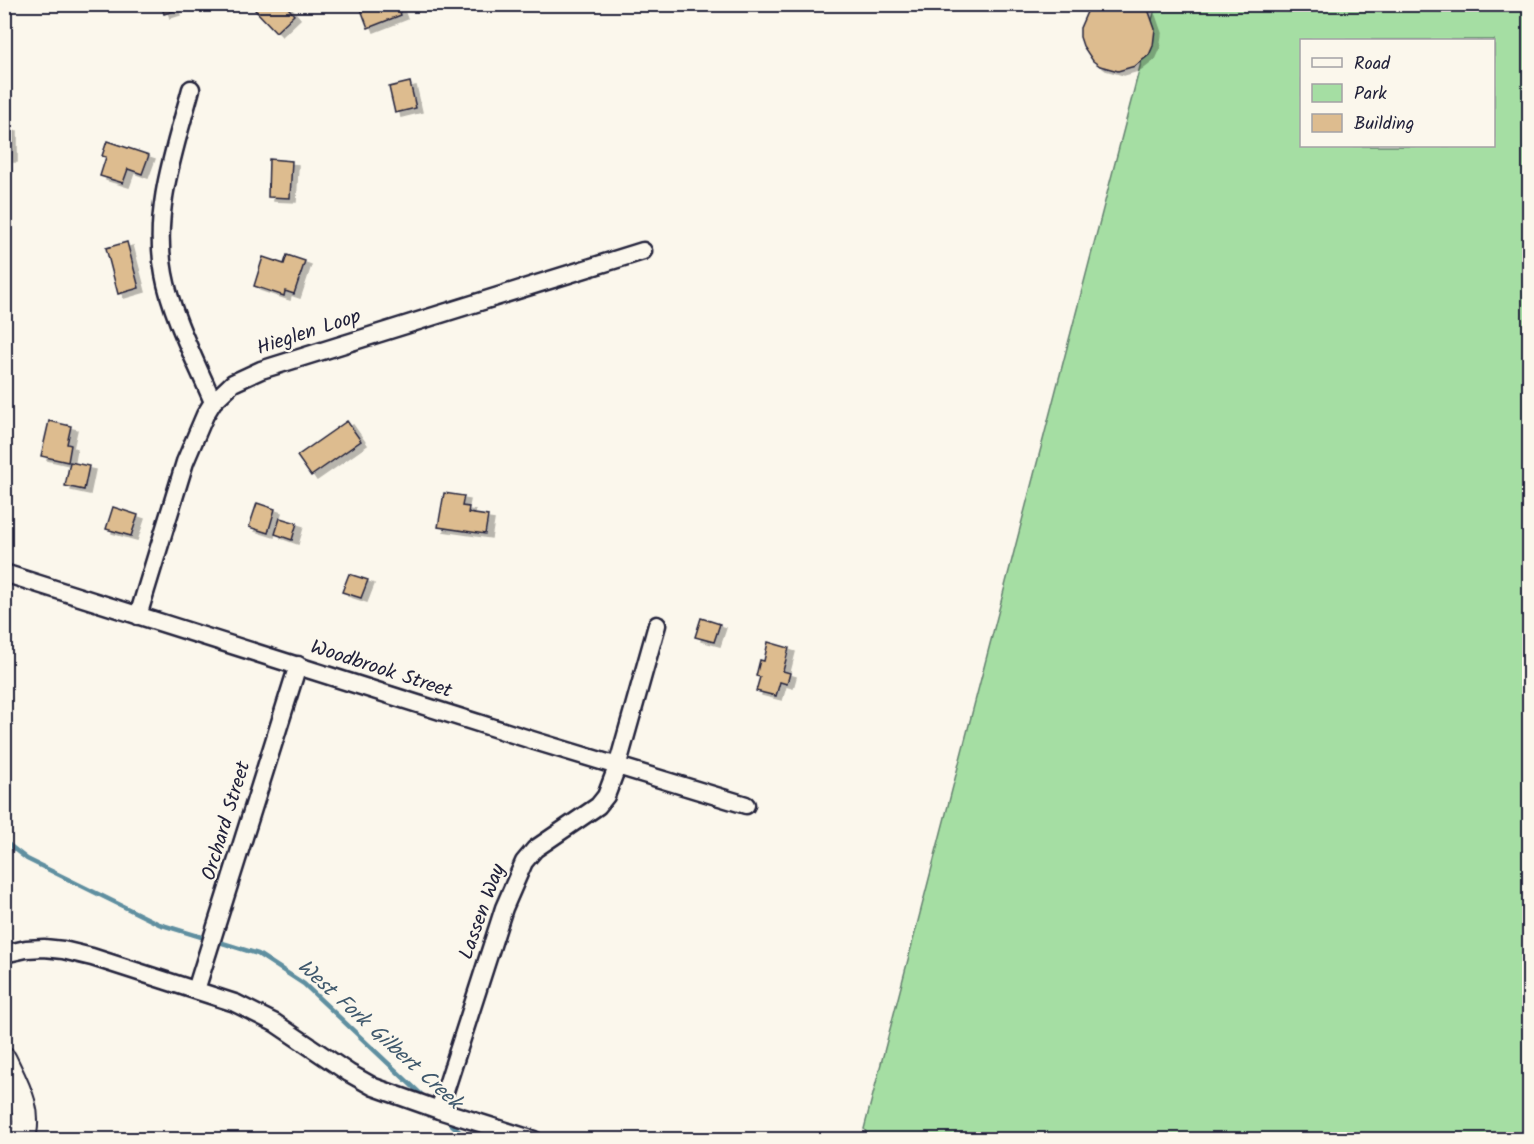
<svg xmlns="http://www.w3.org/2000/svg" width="1534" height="1144" font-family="Kalam,sans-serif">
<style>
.green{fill:#a5dea3;stroke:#64806f;stroke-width:1.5;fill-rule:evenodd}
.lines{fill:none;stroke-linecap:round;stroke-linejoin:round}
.stream{stroke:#5f8fa0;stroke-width:4.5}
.building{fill:#ddbc8f;stroke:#22223b;stroke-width:1.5;filter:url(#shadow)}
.minor-casing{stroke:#22223b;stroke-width:21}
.secondary-casing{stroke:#22223b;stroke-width:28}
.minor{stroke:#fbf7ec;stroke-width:16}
.secondary{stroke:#fbf7ec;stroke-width:24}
.labels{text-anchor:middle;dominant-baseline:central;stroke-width:4.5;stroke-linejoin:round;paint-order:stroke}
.street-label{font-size:20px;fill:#22223b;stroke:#fbf7ec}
.water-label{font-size:21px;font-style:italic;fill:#40596d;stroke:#fbf7ec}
</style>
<defs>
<filter id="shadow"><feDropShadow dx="6" dy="4" stdDeviation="0" flood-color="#0004"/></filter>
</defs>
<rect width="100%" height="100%" fill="#fbf7ec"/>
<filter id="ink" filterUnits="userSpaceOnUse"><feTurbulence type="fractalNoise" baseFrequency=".0167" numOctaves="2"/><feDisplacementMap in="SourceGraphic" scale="12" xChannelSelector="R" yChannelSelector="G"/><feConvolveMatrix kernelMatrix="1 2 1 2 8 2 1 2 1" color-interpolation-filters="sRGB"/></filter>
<g filter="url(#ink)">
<path class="green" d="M 1156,5 L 1529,5 L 1529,1139 L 872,1140 L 864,1129 ZM 1302,40 L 1494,40 L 1494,146 L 1302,146 Z"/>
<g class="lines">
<path class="stream" d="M 4,841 L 27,859 L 159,924 L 208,939
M 216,941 L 258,954 L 304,984 L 425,1098
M 446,1119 L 468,1140"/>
</g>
<path class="building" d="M 161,4 L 173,4 L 174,11 L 164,14 Z
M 260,4 L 285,4 L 294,15 L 276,32 L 255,10 Z
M 359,4 L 397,4 L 401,15 L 368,28 Z
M 1142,4 L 1149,12 L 1155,29 L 1153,46 L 1149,55 L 1135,66 L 1118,71 L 1100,66 L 1093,61 L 1083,46 L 1080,37 L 1080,28 L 1087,12 L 1093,4 Z
M 410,82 L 416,108 L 395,113 L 389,87 Z
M 4,104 L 6,127 L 11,127 L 11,158 L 6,158 L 6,170 L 4,170 Z
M 107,141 L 149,155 L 142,174 L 128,169 L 123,183 L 100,176 L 106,157 L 102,156 Z
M 269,159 L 292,161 L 290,198 L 268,197 Z
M 127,242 L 139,288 L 118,294 L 106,248 Z
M 287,255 L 305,261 L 294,294 L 285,291 L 284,296 L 254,286 L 263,257 L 284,264 Z
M 49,421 L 71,426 L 67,444 L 71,445 L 68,462 L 41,456 Z
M 347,421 L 361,441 L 311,476 L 297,456 Z
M 70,462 L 89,466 L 84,490 L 65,486 Z
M 444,493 L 464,496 L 462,506 L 469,507 L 468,513 L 488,516 L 485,534 L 438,527 Z
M 257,503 L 275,509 L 268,533 L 249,527 Z
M 113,507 L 138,515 L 131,536 L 106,529 Z
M 280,518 L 297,523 L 292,540 L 275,534 Z
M 349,574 L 368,580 L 361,598 L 342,592 Z
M 701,618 L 720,624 L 714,642 L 695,637 Z
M 768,642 L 789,648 L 783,671 L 790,673 L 787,684 L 780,682 L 776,696 L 756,691 L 760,677 L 756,676 L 760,660 L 764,661 Z"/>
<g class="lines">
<g class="minor-casing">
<path id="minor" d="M 191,89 C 175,149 152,211 164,274 C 171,314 197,364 213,402
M 4,573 L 535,741 L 746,805
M 138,616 L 185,462 L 205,415 L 213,402 L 233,383 L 261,370 L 643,251
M 4,954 L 26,949 L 44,948 L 63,950 L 92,957 L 235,1003 L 275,1023 L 349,1073 L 374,1087 L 439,1110 L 534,1140
M 196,990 L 298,665
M 439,1110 L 504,908 L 524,862 L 535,849 L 598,806 L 606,796 L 617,767 L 657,625"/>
</g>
<g class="secondary-casing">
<path id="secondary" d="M 4,1060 C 16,1085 32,1112 22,1140"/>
</g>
<use href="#minor" class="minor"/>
<use href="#secondary" class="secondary"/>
</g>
</g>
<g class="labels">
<g class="street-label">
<text transform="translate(309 333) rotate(-18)">Hieglen Loop</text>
<text transform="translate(381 670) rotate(18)">Woodbrook Street</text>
<text transform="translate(227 821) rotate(-73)">Orchard Street</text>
<text transform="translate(483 912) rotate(-70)">Lassen Way</text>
</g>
<g class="water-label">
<text transform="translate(379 1035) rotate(42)">West Fork Gilbert Creek</text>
</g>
</g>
<rect width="1534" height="1144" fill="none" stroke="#fbf7ec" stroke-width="24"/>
<rect x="12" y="12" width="1510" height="1120" fill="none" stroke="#22223b" stroke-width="2" filter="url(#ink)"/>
<rect x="1300" y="39" width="195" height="108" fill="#fbf7ec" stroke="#a4a2a5" stroke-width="1.5"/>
<rect x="1312" y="58" width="30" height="9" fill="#fbf7ec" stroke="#a4a2a5" stroke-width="1.5"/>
<text x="1354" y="69" font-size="18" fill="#22223b">Road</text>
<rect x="1312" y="84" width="30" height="18" fill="#a5dea3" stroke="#a4a2a5" stroke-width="1.5"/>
<text x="1354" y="99" font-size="18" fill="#22223b">Park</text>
<rect x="1312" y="114" width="30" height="18" fill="#ddbc8f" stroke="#a4a2a5" stroke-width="1.5"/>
<text x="1354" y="129" font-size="18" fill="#22223b">Building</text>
</svg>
